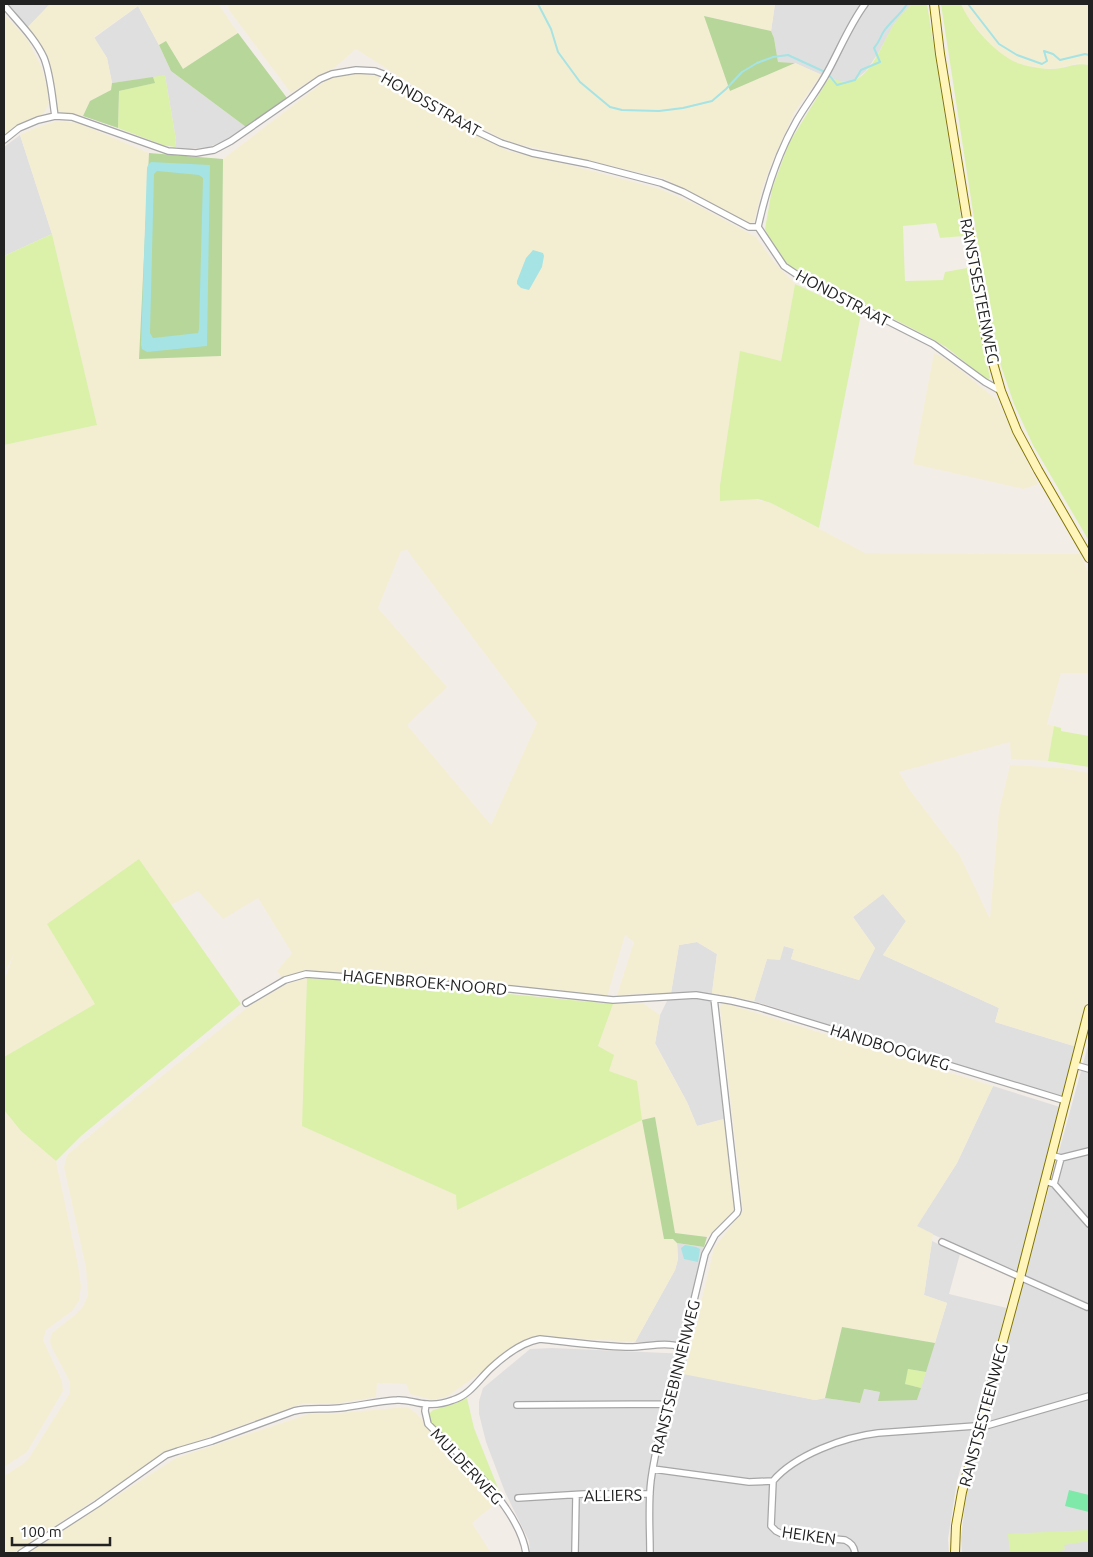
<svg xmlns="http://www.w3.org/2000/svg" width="1093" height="1557" font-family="Ubuntu,sans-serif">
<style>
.residential{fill:#e0dfdf}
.farmland{fill:#f3eed2;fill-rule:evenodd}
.grass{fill:#dbf1aa}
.forest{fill:#b7d699}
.pitch{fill:#7fe9aa}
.water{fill:#a5e3e4;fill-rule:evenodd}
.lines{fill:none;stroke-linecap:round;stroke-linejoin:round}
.stream{stroke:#a5e3e4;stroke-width:2}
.street-casing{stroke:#a6a6a6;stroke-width:8}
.secondary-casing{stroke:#827500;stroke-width:10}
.street{stroke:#fff;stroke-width:5.5}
.secondary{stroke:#fff4ba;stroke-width:8}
.labels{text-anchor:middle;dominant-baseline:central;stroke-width:5;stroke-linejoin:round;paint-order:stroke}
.street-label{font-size:16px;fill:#222;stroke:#fff}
</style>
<rect width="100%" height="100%" fill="#f3ede8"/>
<path class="residential" d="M 6,4 L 50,4 L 27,28 Z
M 775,4 L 801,4 L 807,5 L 807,4 L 912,4 L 895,23 L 879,52 L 866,71 L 854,81 L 841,82 L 829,78 L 795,63 L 778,62 L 774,38 L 771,31 Z
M 138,6 L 159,45 L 171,71 L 246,127 L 229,139 L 209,147 L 188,149 L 175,147 L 176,140 L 165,76 L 112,83 L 107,58 L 94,38 Z
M 20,135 L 52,234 L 4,256 L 4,147 Z
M 883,893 L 906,921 L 883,955 L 999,1008 L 995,1022 L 1077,1047 L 1062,1097 L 1060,1097 L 978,1072 L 754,1001 L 767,959 L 784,946 L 794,949 L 791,959 L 859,980 L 875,948 L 853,917 Z
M 697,942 L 717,954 L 711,1001 L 724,1119 L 697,1126 L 687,1102 L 655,1043 L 660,1015 L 671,993 L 679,945 Z
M 1089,1042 L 1089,1553 L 962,1553 L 961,1538 L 966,1496 L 975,1457 Z
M 993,1086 L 1060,1107 L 1017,1272 L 916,1227 L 957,1163 Z
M 932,1241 L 960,1254 L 949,1294 L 1007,1308 L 957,1481 L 948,1539 L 949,1553 L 530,1553 L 529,1541 L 505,1492 L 486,1442 L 479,1414 L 479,1401 L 483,1388 L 530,1349 L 552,1348 L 689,1354 L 683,1373 L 815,1400 L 825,1398 L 860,1403 L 863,1389 L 880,1392 L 879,1400 L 917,1400 L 947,1303 L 924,1295 Z
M 677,1243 L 704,1247 L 680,1343 L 635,1342 L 675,1270 L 678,1259 Z"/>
<path class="farmland" d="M 50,4 L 220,4 L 219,5 L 238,33 L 183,69 L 166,41 L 159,45 L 138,6 L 94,37 L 107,58 L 112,83 L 111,90 L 90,101 L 83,116 L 64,114 L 57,110 L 53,79 L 45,57 L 27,28 Z
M 229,4 L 775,4 L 771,31 L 705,16 L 730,91 L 795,63 L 821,75 L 795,111 L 772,162 L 763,186 L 754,222 L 748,223 L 663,178 L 514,143 L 499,137 L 467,120 L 356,49 L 334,68 L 316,77 L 291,93 L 229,10 L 228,6 Z
M 961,4 L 1089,4 L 1089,65 L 1079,63 L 1058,68 L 1048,69 L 1015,63 L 997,51 L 979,31 L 963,10 Z
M 4,14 L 27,39 L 41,66 L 47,86 L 49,103 L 44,113 L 4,137 Z
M 357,73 L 372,75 L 385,79 L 467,130 L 508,151 L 573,166 L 660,189 L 695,204 L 756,237 L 774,262 L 795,284 L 781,361 L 741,352 L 720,485 L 720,501 L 753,499 L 771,503 L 865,553 L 1080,554 L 1089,574 L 1089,673 L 1061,673 L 1047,724 L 1054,726 L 1048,761 L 1011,759 L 1010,742 L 899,772 L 909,789 L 960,856 L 990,919 L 999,811 L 1010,765 L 1062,768 L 1089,773 L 1089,994 L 1077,1047 L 995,1022 L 999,1008 L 883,955 L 906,921 L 883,894 L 853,917 L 875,948 L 859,980 L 791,959 L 794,949 L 784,946 L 780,960 L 767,959 L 754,1001 L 712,993 L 717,954 L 697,942 L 679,945 L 671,993 L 617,995 L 634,942 L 625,935 L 607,997 L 520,988 L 302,971 L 282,978 L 277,971 L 292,953 L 258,898 L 223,919 L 198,891 L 171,905 L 139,859 L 95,1004 L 4,1057 L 4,981 L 14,954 L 4,974 L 4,445 L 97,425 L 52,234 L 20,135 L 35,128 L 57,121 L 78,123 L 149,153 L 139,358 L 221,356 L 223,159 L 325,81 L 341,75 ZM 407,550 L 537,723 L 491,825 L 407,725 L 447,687 L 378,608 L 401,551 Z
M 934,353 L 949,361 L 997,400 L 1038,484 L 1024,489 L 913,464 Z
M 307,978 L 303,1126 L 456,1195 L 609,1071 L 598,1046 L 613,1004 L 644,1004 L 660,1015 L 655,1044 L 687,1102 L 697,1126 L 724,1119 L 735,1210 L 707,1237 L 675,1233 L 655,1118 L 673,1239 L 677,1243 L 678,1259 L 675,1270 L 635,1342 L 540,1336 L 529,1338 L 448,1396 L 433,1400 L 410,1394 L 406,1384 L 377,1383 L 376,1397 L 334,1404 L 304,1403 L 168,1452 L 13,1553 L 4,1553 L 4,1476 L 24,1463 L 29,1458 L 70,1393 L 70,1382 L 51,1346 L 50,1340 L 52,1333 L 76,1314 L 83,1306 L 88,1295 L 86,1268 L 64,1167 L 67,1155 L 137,1096 L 248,1007 L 289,983 Z
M 724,1003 L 993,1086 L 957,1163 L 917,1226 L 933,1234 L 924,1295 L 947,1303 L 935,1343 L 842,1327 L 825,1398 L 815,1400 L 683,1374 L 689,1354 L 714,1248 L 743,1211 L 720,1007 Z
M 4,1110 L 21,1131 L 56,1161 L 78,1265 L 81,1286 L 79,1301 L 72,1311 L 46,1330 L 43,1340 L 62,1381 L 63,1391 L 27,1452 L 4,1467 Z
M 407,1407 L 416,1413 L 446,1448 L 496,1503 L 472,1523 L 491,1553 L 28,1553 L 176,1458 L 309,1414 L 328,1414 Z"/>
<path class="grass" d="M 912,4 L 927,4 L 964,236 L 940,238 L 936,223 L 903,226 L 905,281 L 943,280 L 945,272 L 967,268 L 990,378 L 987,380 L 946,347 L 925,335 L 788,265 L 771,242 L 765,229 L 772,189 L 789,143 L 829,78 C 836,80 847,84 855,80 C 874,71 883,41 894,24 C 899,17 906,10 912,4 Z
M 941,4 L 961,4 C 970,25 993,50 1013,61 C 1020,65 1042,69 1051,69 C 1066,69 1074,62 1089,65 L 1089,541 L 1033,445 L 1014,404 L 998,357 L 985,290 Z
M 165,75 L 176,140 L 175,147 L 163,145 L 118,128 L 119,91 L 154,83 L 153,77 Z
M 52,234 L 97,425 L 4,445 L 4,256 Z
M 795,284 L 861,314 L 819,528 L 771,503 L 758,499 L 720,501 L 720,485 L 740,351 L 781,361 Z
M 1054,726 L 1061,728 L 1061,731 L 1089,736 L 1089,767 L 1048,761 Z
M 139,859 L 241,1004 L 81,1136 L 56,1161 L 21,1131 L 4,1110 L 4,1057 L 95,1004 L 47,924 Z
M 307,978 L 435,987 L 613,1004 L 598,1046 L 614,1055 L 609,1071 L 637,1081 L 642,1120 L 457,1210 L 456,1195 L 302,1126 Z
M 908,1369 L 926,1372 L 921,1388 L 904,1384 Z
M 467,1398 L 474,1428 L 502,1498 L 435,1429 L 429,1420 L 429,1414 L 433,1410 L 454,1404 Z
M 1089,1530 L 1089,1541 L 1064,1545 L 1065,1550 L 1048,1553 L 1010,1553 L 1008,1534 Z"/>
<path class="forest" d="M 704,16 L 771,31 L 774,38 L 778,62 L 795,63 L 730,91 Z
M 238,33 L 287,98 L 246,127 L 171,71 L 159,45 L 166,41 L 183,69 Z
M 153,77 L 155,83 L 119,91 L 118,128 L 83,116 L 90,101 L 111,90 L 112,83 Z
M 149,153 L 223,159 L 221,356 L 139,359 Z
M 655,1117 L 675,1233 L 707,1237 L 704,1247 L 677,1243 L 673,1239 L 664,1239 L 642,1120 Z
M 842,1327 L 935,1343 L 926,1372 L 908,1369 L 905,1384 L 921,1388 L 917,1400 L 878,1401 L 880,1392 L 864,1389 L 860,1403 L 825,1398 Z"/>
<path class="pitch" d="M 1069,1490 L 1089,1495 L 1089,1512 L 1065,1506 Z"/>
<path class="water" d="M 151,162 L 210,165 L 207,346 L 147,352 L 142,349 L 141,345 L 147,168 L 148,165 ZM 157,171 L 199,175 L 203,178 L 199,329 L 198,333 L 153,338 L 150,333 L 154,174 Z
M 533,250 L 543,253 L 544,256 L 542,267 L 529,290 L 521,288 L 517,284 L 517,281 L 526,258 Z
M 685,1245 L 696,1247 L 700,1249 L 698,1262 L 684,1259 L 681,1248 Z"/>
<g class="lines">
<path class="stream" d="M 538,4 L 551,29 L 558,52 L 580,82 L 610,107 L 622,110 L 659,111 L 683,108 L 712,101 L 726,89 L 742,72 L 757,63 L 773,57 L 788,55 L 825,72
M 968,4 L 999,44 L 1017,55 L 1042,64 L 1047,61 L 1044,51 L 1053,54 L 1060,60 L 1085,54 L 1089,55
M 829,75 L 837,85 L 855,80 L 861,70 L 880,62 L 874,48 C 880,41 880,37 884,31 C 891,21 901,14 907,4"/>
<g class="street-casing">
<path id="street" d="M 865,4 C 850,24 840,49 828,71 C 819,88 807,103 797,120 C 778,153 766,190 758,227 L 784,266 L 799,276 L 933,344 L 985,382 L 1001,391
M 4,5 C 18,22 35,38 44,58 C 51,76 52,97 55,116
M 4,140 L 19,128 L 38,120 L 55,116 L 72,117 L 168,151 L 196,153 L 214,150 L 231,141 L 320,79 L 332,74 L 356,70 L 375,71 L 386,75 L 478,132 L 501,143 L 532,153 L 588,164 L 661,183 L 683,192 L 749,227 L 758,227
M 246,1003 L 285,980 L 306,974 L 511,989 L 613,1000 L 696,995 L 732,1001 L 758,1007 L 1066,1101
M 1075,1065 L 1089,1069
M 1051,1155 L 1061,1158 L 1089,1151
M 1045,1181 L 1054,1184 L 1089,1224
M 1054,1184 L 1061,1158
M 942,1242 L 1087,1307
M 426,1404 L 425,1411 L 428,1424 C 460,1456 519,1507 526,1553
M 517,1405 L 668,1404
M 653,1469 L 749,1482 L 773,1481 C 795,1455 844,1437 878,1433 L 989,1425 L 1089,1396
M 773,1481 L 771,1526 L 776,1531 L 782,1534 L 845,1540 C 851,1543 854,1546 855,1553
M 518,1498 L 584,1494 L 650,1494
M 21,1553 L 97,1504 L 166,1455 L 178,1451 L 212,1441 L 294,1411 C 310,1407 324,1410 340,1408 C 359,1406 378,1401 397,1400 C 407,1399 417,1404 427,1404 C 436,1405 445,1403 453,1400 C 470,1395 479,1379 491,1368 C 504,1356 522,1342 540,1339 C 569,1342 597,1346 626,1347 C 644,1348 664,1341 681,1347
M 575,1553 L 576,1496
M 650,1553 C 650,1529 648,1504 651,1480 C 657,1437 671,1395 682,1353 L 681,1347 L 684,1342 L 705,1254 L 715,1235 L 737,1213 L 738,1210 L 714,998"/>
</g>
<g class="secondary-casing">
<path id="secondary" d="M 934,4 L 940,54 L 987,342 L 1001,391 L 1017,431 L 1038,470 L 1089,558
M 955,1553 L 956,1526 L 962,1492 L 1020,1278 L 1089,1009"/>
</g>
<use href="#street" class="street"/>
<use href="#secondary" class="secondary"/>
</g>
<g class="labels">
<g class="street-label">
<text transform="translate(431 104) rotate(30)">HONDSSTRAAT</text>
<text transform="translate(980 291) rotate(79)">RANSTSESTEENWEG</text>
<text transform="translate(843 298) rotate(28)">HONDSTRAAT</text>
<text transform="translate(425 982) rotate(5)">HAGENBROEK-NOORD</text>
<text transform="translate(890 1047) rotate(17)">HANDBOOGWEG</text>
<text transform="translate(675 1377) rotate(-76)">RANSTSEBINNENWEG</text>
<text transform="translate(983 1415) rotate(-75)">RANSTSESTEENWEG</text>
<text transform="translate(467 1466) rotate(47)">MULDERWEG</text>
<text transform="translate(613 1495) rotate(-1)">ALLIERS</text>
<text transform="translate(809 1535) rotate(8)">HEIKEN</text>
</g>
</g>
<rect width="1093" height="1557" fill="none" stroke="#222222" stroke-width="10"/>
<path d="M12 1537v8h98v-8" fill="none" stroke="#222222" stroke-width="2.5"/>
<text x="20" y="1537" font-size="15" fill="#222222" stroke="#ffffff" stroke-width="4" paint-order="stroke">100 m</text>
</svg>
